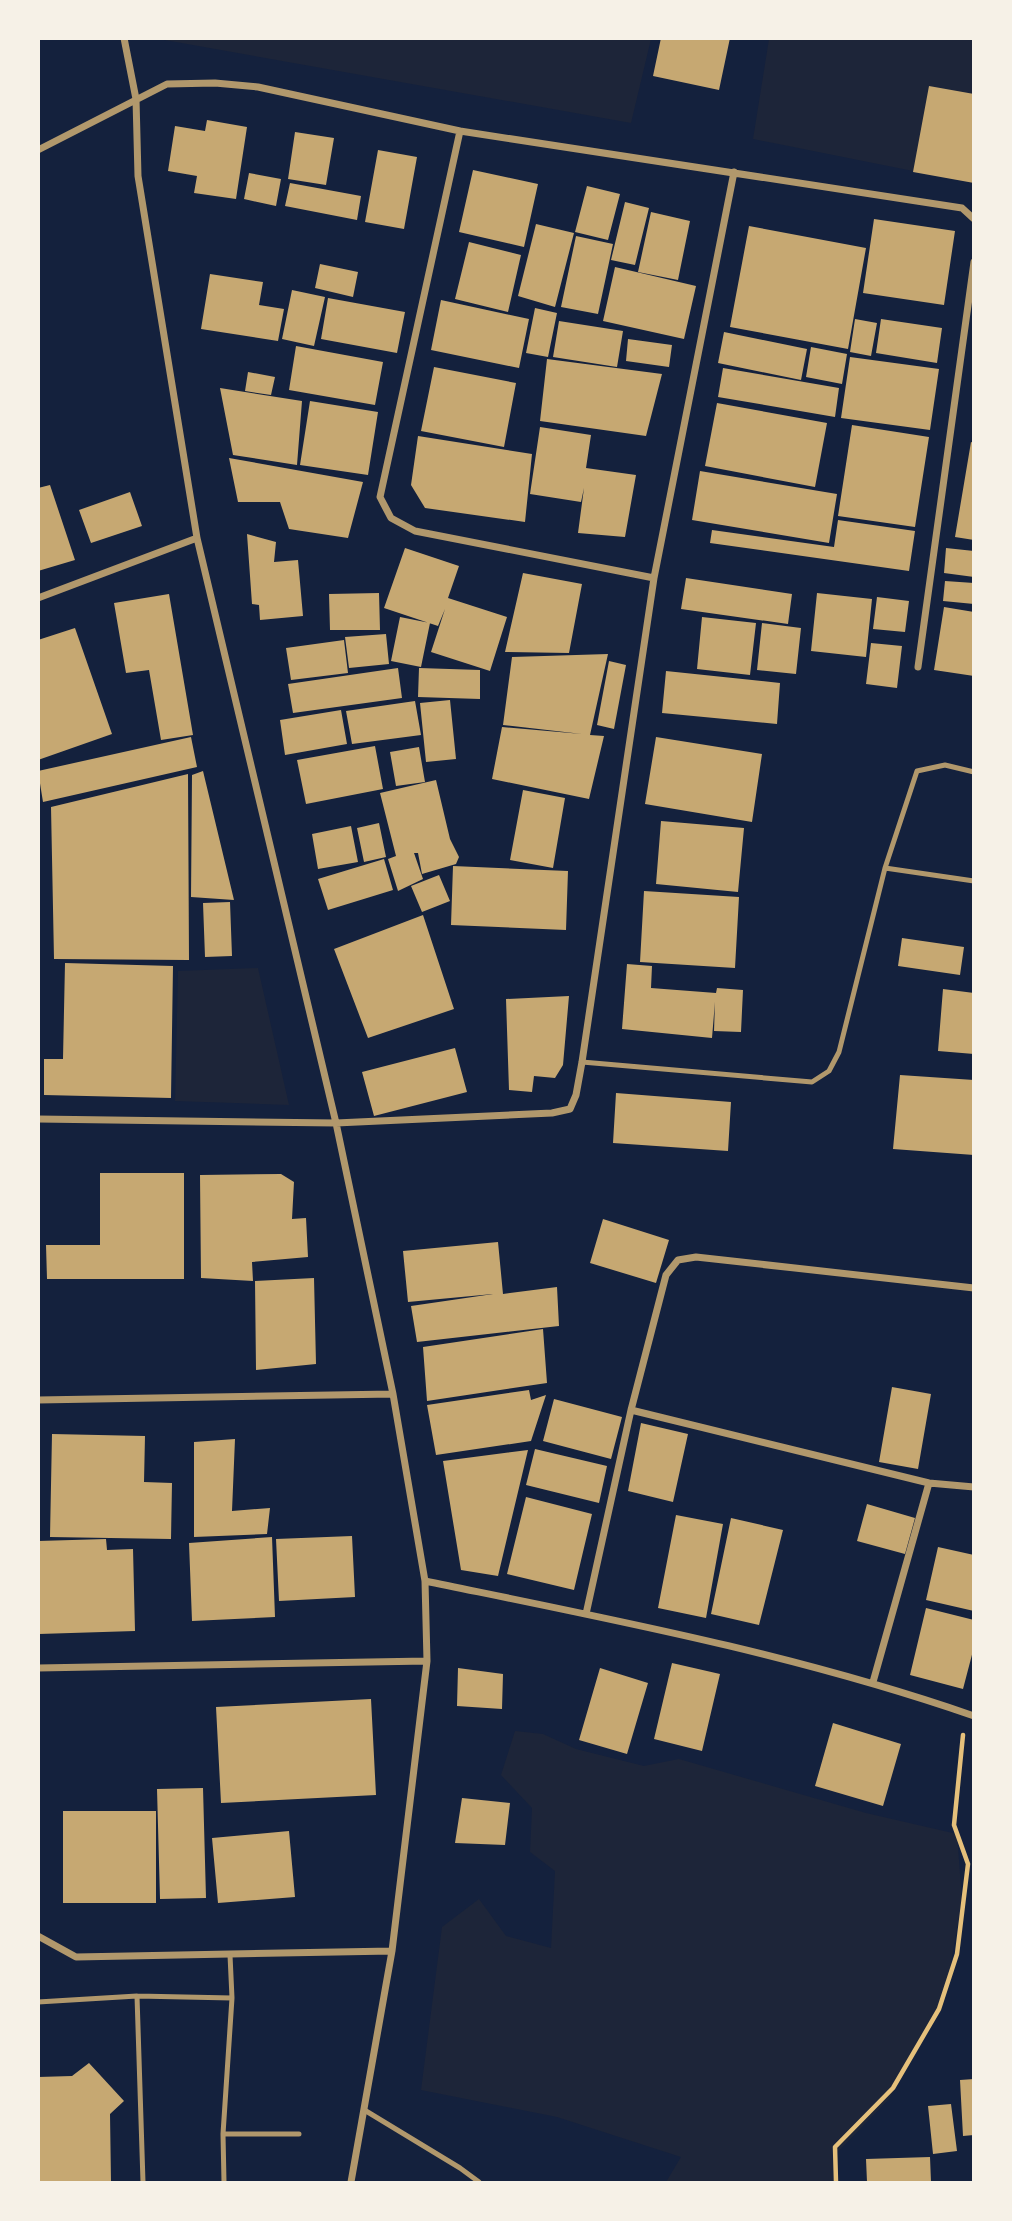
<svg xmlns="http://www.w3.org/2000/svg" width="1012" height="2221" font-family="Rubik,sans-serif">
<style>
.green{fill:#1d2539}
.building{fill:#c6a872}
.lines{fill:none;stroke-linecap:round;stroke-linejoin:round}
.path{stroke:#e5c07b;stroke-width:4.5}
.service{stroke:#b1986c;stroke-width:5}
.minor{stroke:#b1986c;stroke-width:7}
</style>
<rect width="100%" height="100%" fill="#14213d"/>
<path class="green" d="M 159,39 L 651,38 L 651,39 L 631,123 Z
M 769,39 L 973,39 L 973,183 L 753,139 Z
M 258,968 L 289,1105 L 175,1101 L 178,971 Z
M 515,1731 L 543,1734 L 576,1749 L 644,1766 L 679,1759 L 866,1813 L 957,1834 L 962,1900 L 944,2003 L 889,2099 L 833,2157 L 834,2182 L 666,2182 L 681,2157 L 557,2117 L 421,2090 L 442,1927 L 479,1899 L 506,1936 L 551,1948 L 555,1871 L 530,1852 L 532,1808 L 501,1775 Z"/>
<path class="building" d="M 661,38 L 730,38 L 719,90 L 653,76 Z
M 929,86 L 974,94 L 974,183 L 913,172 Z
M 207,120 L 247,127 L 236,199 L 194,193 L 197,176 L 168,171 L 175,126 L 205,131 Z
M 295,132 L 334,138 L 326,185 L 288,179 Z
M 378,150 L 417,157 L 404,229 L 365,222 Z
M 473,170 L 538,184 L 524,247 L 459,232 Z
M 249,173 L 281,179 L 276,206 L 244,199 Z
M 290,183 L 361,196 L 357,220 L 285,206 Z
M 587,186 L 620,194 L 608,240 L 575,232 Z
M 625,202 L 649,208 L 635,265 L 611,260 Z
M 651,212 L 690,221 L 678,280 L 638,272 Z
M 874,219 L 955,231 L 944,305 L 863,293 Z
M 536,224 L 574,233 L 555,307 L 518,296 Z
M 749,226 L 866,248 L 848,349 L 730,327 Z
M 576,236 L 613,244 L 598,314 L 561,307 Z
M 469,242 L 521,255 L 508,312 L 455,299 Z
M 320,264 L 358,272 L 353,297 L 315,288 Z
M 615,267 L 696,286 L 684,339 L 603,321 Z
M 210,274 L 263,282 L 259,305 L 284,309 L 278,341 L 201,329 Z
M 292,290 L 325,297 L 314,346 L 282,339 Z
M 328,298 L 405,312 L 397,353 L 321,339 Z
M 441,300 L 529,319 L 519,368 L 431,350 Z
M 535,308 L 557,313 L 548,357 L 526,353 Z
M 855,319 L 877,323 L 871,356 L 850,352 Z
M 881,319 L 942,328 L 937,363 L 876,353 Z
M 559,321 L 623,331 L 617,367 L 553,357 Z
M 724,332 L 807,349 L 801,380 L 718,363 Z
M 628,339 L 672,345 L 669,367 L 626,361 Z
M 296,346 L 383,362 L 375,405 L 289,390 Z
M 811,347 L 847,354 L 842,384 L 806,377 Z
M 850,357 L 939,369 L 930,430 L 841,418 Z
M 547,359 L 662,374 L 646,436 L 540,421 Z
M 434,367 L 516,383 L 504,447 L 421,431 Z
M 723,368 L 839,388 L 835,417 L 718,397 Z
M 248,372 L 275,377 L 271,395 L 245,391 Z
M 220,388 L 302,401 L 297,465 L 233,455 Z
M 310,401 L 378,412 L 368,475 L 300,465 Z
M 717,403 L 827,423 L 815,487 L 705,466 Z
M 852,425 L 929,437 L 915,527 L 838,516 Z
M 540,427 L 591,435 L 586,468 L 636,475 L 625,537 L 578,533 L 584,488 L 581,502 L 530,494 Z
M 418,436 L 532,454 L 525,522 L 425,508 L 411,485 Z
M 971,442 L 974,443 L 974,540 L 955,537 Z
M 229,458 L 363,482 L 348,538 L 289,529 L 280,502 L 238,502 Z
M 700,471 L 837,494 L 829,543 L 692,520 Z
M 50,485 L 75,560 L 38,571 L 38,488 Z
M 130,492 L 142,526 L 91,543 L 79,510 Z
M 838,520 L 915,531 L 909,571 L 710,543 L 712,530 L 834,547 Z
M 247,534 L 276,542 L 274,562 L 298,560 L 303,616 L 260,620 L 259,605 L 252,604 Z
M 405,548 L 459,566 L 448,598 L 507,617 L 490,671 L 431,652 L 445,609 L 438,626 L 384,608 Z
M 946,548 L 974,551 L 974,577 L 944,573 Z
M 523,573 L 582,584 L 569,653 L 505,652 Z
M 686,578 L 792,594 L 788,624 L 681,609 Z
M 945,581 L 974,583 L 974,604 L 943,601 Z
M 379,593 L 380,630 L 330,630 L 329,594 Z
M 817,593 L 872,599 L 866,657 L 811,651 Z
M 169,594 L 193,735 L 161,740 L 149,670 L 126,673 L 114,603 Z
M 877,597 L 909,601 L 905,632 L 873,629 Z
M 944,607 L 974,612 L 974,676 L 934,670 Z
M 400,617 L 430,623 L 421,667 L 391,661 Z
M 702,617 L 756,623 L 750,675 L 697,669 Z
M 762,623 L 801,628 L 796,674 L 757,670 Z
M 75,628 L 112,734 L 38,760 L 38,640 Z
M 386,634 L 389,664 L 349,668 L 345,637 Z
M 344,640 L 348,673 L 291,680 L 286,648 Z
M 871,643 L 902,646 L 897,688 L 866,684 Z
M 608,654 L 590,735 L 604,736 L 589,799 L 492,779 L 502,727 L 582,734 L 503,725 L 512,657 Z
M 609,661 L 626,665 L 614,729 L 597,725 Z
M 398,668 L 402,698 L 293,713 L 288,684 Z
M 419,668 L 480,670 L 480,699 L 418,697 Z
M 666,671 L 780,683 L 777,724 L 662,713 Z
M 450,700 L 456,759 L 426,762 L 420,703 Z
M 415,701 L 421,735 L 352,744 L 346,711 Z
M 341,710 L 347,744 L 285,755 L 280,720 Z
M 191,737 L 197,767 L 43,802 L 38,771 Z
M 656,737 L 762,754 L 752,822 L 645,804 Z
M 375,746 L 383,789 L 306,804 L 297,760 Z
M 419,747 L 425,782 L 396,786 L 390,752 Z
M 203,771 L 234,900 L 191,897 L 192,775 Z
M 188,774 L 189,960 L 54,959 L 51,807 Z
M 436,780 L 450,839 L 459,857 L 456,864 L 422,874 L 418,853 L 414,853 L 423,879 L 398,891 L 388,859 L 396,856 L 380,793 Z
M 523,790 L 565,798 L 553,868 L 510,860 Z
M 661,821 L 744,828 L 738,892 L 656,884 Z
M 379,823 L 386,857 L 364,862 L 357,828 Z
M 351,826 L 358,862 L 318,869 L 312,834 Z
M 384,859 L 393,890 L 328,910 L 318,879 Z
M 453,866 L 568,871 L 566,930 L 451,925 Z
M 439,875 L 450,901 L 422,912 L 411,886 Z
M 644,891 L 739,897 L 735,968 L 640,962 Z
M 230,902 L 232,956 L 205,957 L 203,903 Z
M 423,915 L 454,1009 L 368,1038 L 334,949 Z
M 902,938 L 964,947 L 960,975 L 898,966 Z
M 65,963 L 173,966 L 171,1098 L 44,1095 L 44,1059 L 63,1059 Z
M 627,964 L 652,966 L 651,988 L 716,993 L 717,988 L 743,990 L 741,1032 L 714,1031 L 715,1002 L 712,1038 L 622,1029 Z
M 943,989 L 974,993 L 974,1054 L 938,1051 Z
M 569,996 L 563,1065 L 555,1078 L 534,1076 L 532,1092 L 509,1090 L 506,999 Z
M 455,1048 L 467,1092 L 374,1116 L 362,1072 Z
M 900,1075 L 974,1080 L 974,1155 L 893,1149 Z
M 616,1093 L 731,1102 L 728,1151 L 613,1143 Z
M 100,1173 L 184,1173 L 184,1279 L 47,1279 L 46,1245 L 100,1245 Z
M 281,1174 L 294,1182 L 292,1219 L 306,1218 L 308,1257 L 252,1262 L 253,1281 L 201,1278 L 200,1175 Z
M 603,1219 L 669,1240 L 656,1283 L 590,1263 Z
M 498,1242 L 503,1294 L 557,1287 L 559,1326 L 417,1342 L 411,1306 L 493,1294 L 408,1302 L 403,1251 Z
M 314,1278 L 316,1364 L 256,1370 L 255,1281 Z
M 543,1329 L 547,1383 L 427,1401 L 423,1347 Z
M 892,1387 L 931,1394 L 918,1469 L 879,1462 Z
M 529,1390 L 531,1400 L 546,1395 L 531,1441 L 436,1455 L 427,1405 Z
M 554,1399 L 622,1417 L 611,1459 L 543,1441 Z
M 641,1423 L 688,1434 L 673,1502 L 628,1491 Z
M 52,1434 L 145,1436 L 144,1482 L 172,1483 L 171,1539 L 50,1537 Z
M 235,1439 L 232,1511 L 270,1508 L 267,1534 L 194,1537 L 194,1442 Z
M 535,1449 L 607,1466 L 599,1503 L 526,1485 Z
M 528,1450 L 498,1576 L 461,1570 L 443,1461 Z
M 526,1497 L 592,1514 L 574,1590 L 507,1574 Z
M 867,1504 L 915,1518 L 905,1554 L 857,1541 Z
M 676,1515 L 723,1524 L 706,1618 L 658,1608 Z
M 731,1518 L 783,1530 L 759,1625 L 711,1614 Z
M 352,1536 L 355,1597 L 279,1601 L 276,1539 Z
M 272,1537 L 275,1617 L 192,1621 L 189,1543 Z
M 106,1539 L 107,1550 L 133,1549 L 135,1631 L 39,1634 L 38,1541 Z
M 938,1547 L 974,1555 L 974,1611 L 926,1600 Z
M 926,1608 L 974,1620 L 974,1647 L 963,1689 L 910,1675 Z
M 672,1663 L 720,1674 L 702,1751 L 654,1739 Z
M 458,1668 L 503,1674 L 502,1709 L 457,1706 Z
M 600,1668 L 648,1683 L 627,1754 L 579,1740 Z
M 371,1699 L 376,1795 L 221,1803 L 216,1707 Z
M 833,1723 L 901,1744 L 883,1806 L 815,1786 Z
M 203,1788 L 206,1898 L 160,1899 L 157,1789 Z
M 462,1798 L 510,1803 L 505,1845 L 455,1843 Z
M 63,1811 L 156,1811 L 156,1903 L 63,1903 Z
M 289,1831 L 295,1897 L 218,1903 L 212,1838 Z
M 89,2063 L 124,2101 L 110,2114 L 111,2182 L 38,2182 L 38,2077 L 72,2076 Z
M 974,2079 L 974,2135 L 963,2136 L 960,2080 Z
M 951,2104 L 957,2151 L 933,2154 L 928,2106 Z
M 930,2157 L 931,2182 L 867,2182 L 866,2159 Z"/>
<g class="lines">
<path class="path" d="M 836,2182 L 835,2147 L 893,2088 L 939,2009 L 957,1954 L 968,1864 L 954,1825 L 963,1735"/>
<path class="service" d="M 885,868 L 974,881
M 582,1062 L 812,1082 L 829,1071 L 839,1052 L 885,868 L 917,771 L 945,765 L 974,772
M 137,1996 L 143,2182
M 38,2002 L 137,1996 L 232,1998 L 230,1955
M 366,2111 L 460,2168 L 479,2182
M 223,2134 L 299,2134
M 224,2182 L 223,2134 L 232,1998"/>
<path class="minor" d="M 124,38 L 136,99 L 138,176 L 197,538 L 336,1123 L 393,1394 L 425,1581 L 427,1661 L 392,1951 L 351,2182
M 460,131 L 380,497 L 391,518 L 415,531 L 654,578
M 38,150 L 167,84 L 215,83 L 258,87 L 460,131 L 962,208 L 974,219
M 38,598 L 197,538
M 918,667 L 974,262
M 38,1119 L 336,1123 L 552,1113 L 570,1109 L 576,1095 L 582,1062 L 654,578 L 734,172
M 38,1400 L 393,1394
M 631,1410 L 929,1483 L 974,1487
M 425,1581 C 610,1619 795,1654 974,1716
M 586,1614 L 631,1410 L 666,1275 L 678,1260 L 696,1257 L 974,1288
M 38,1668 L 427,1661
M 873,1682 L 929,1483
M 38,1936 L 76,1957 L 392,1951"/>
</g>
<rect width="1012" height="2221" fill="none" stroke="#f6f1e7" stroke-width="80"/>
</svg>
